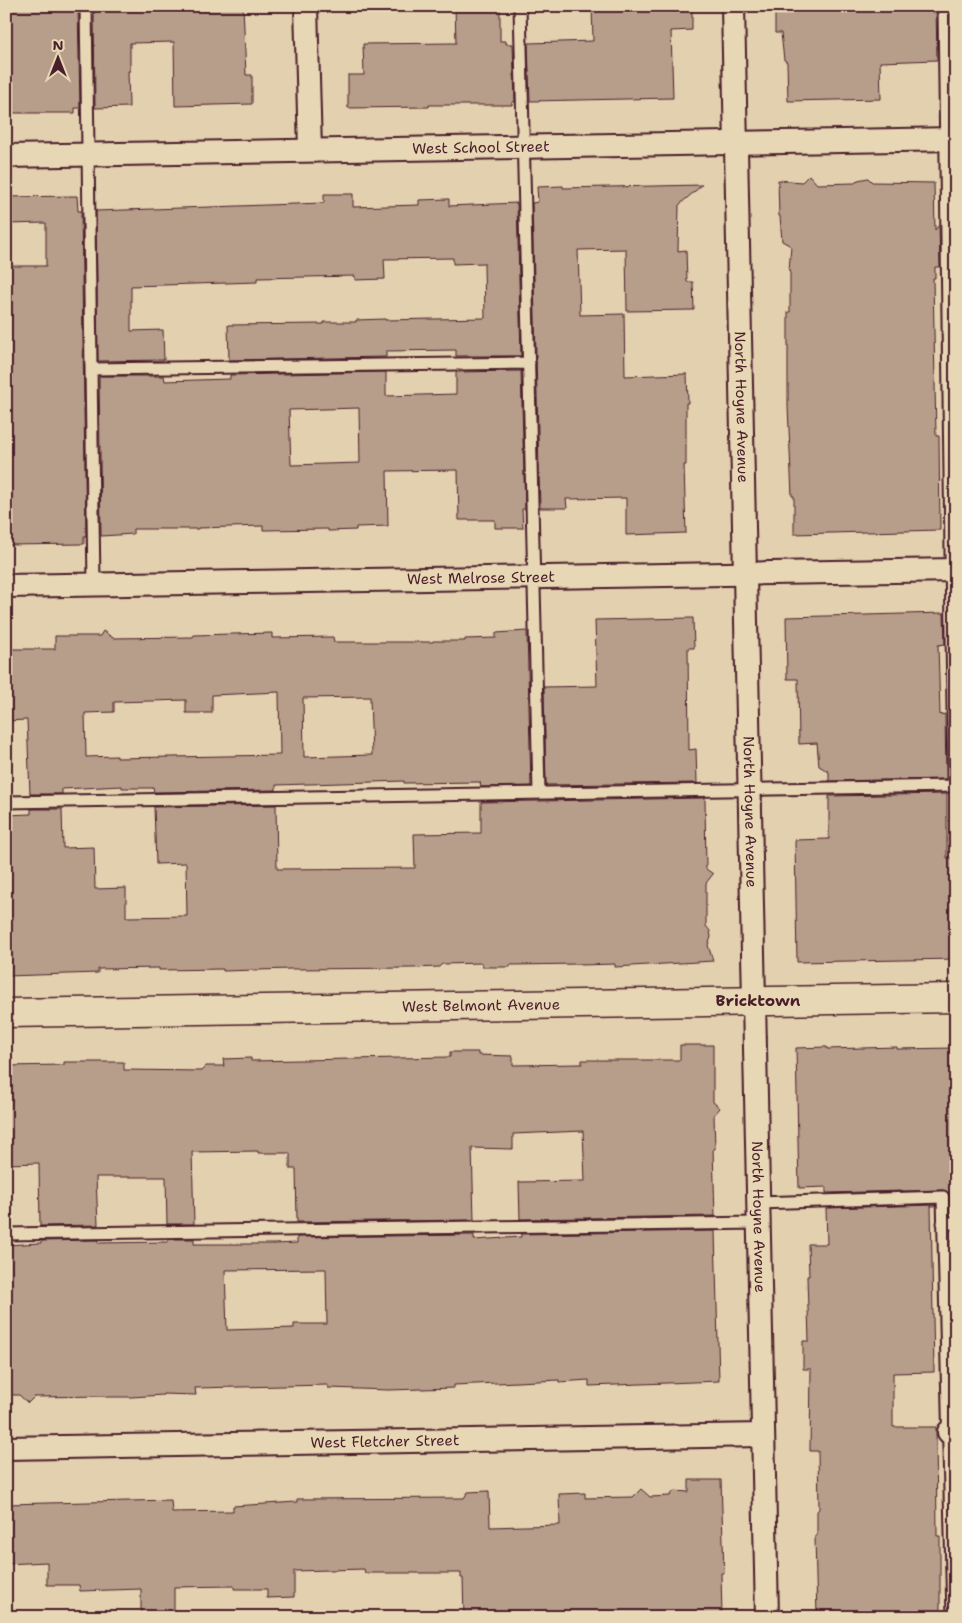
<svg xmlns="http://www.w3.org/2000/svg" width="962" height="1623" font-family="'Shantell Sans',sans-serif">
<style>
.building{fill:#b79e8a;stroke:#4a1f2b;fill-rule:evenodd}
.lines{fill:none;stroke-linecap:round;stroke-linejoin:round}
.lane-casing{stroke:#4a1f2b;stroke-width:15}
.street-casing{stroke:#4a1f2b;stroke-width:26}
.secondary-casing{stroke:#4a1f2b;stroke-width:31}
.lane{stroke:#e8d7b4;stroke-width:11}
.street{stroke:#e8d7b4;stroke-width:22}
.secondary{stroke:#e8d7b4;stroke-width:28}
.labels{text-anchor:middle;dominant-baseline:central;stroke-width:4.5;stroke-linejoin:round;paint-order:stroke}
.street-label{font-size:15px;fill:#4a1f2b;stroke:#e8d7b4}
.neighbourhood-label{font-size:16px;font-weight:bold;fill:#4a1f2b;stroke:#e8d7b4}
</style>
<rect width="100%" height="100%" fill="#e2d0af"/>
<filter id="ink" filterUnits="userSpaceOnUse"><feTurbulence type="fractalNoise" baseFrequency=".02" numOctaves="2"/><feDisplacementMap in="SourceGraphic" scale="10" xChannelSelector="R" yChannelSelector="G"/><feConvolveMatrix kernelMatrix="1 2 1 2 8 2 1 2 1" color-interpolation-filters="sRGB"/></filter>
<g filter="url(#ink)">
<path class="building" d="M 6,6 L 78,6 L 80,108 L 75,108 L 75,113 L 6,113 Z
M 94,6 L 243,6 L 246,75 L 252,75 L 252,104 L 175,106 L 174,42 L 130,43 L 130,71 L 128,71 L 129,107 L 95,108 Z
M 455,6 L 488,6 L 488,10 L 500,9 L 500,41 L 506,41 L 506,44 L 513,44 L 515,102 L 512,102 L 512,105 L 429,105 L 429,107 L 348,108 L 348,75 L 364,75 L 363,44 L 456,43 Z
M 592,6 L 692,6 L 692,30 L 671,31 L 673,98 L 530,101 L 528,43 L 593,41 Z
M 775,6 L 936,6 L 937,60 L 880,62 L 881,99 L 788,101 L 787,62 L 784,60 L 781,33 L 775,33 Z
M 809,175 L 817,184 L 855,183 L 858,180 L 868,178 L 872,182 L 934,183 L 935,230 L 939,225 L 940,267 L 935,267 L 935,278 L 933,278 L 936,436 L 939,436 L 940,530 L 794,534 L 794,496 L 792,496 L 788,406 L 788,312 L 790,312 L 790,273 L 789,271 L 791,246 L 782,241 L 780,216 L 779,216 L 778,180 L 802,182 Z
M 702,185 L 679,205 L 678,251 L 686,250 L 687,282 L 693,282 L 694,310 L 627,311 L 626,249 L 578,250 L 580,315 L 624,314 L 625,376 L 687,374 L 688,403 L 686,403 L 686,465 L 684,465 L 686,533 L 626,535 L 626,498 L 566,499 L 567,508 L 540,508 L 532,203 L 538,202 L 537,187 L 563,186 L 563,188 Z
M 324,194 L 353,194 L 353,207 L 419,205 L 419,200 L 449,199 L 449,206 L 517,203 L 521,356 L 456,356 L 456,350 L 386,351 L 386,357 L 229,360 L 228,325 L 324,324 L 324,322 L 356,322 L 356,320 L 385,319 L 385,320 L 485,318 L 484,263 L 453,264 L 453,258 L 384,259 L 385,279 L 355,280 L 355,276 L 257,278 L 257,282 L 131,286 L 131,331 L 163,330 L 164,360 L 98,361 L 96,211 L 324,203 Z
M 77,196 L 78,211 L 81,211 L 86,536 L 84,536 L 84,544 L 6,545 L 6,266 L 46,266 L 46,223 L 6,224 L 6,197 Z
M 521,371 L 525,509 L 522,509 L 523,528 L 495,528 L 495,520 L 459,520 L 458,470 L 387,471 L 388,526 L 356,527 L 356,530 L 328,531 L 328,529 L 263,530 L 263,526 L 198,528 L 198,529 L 133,529 L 133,534 L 101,536 L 99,376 L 164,376 L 165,381 L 230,379 L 230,375 L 386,372 L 386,396 L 456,394 L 456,372 ZM 359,408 L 360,463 L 291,465 L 289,410 Z
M 944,613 L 945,644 L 938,645 L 940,715 L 945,714 L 946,779 L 829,781 L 829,772 L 819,766 L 817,743 L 799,744 L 798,679 L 787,679 L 786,617 Z
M 693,618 L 694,648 L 688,648 L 689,750 L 696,749 L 697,783 L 546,785 L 544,687 L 597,686 L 595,620 Z
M 103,631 L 113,638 L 193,637 L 194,635 L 272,633 L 272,638 L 333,637 L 334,642 L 433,642 L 433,641 L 465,641 L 465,639 L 496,638 L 496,633 L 527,631 L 531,786 L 481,787 L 480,782 L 404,783 L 404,781 L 276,785 L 276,790 L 154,792 L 153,788 L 122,788 L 122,786 L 62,789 L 62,794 L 30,794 L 27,720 L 6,721 L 6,649 L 55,649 L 55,636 L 100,636 ZM 279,692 L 280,755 L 117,758 L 117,756 L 86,757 L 85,713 L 114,712 L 114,702 L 186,700 L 186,713 L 212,713 L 212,695 ZM 370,697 L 372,755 L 304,757 L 303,698 Z
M 947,794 L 947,858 L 956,858 L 956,959 L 797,962 L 795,840 L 829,839 L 829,796 Z
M 705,798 L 706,869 L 713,874 L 706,883 L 706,926 L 710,931 L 711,937 L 708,945 L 713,961 L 615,967 L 615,964 L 580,965 L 580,964 L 510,965 L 510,967 L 482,967 L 482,963 L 442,964 L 439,967 L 412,968 L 291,969 L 223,971 L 223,969 L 159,970 L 159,968 L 98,969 L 98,973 L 7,976 L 6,815 L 31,814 L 31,809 L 62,809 L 63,848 L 94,847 L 95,889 L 126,888 L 126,917 L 187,916 L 186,863 L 156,864 L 154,807 L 276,805 L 277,869 L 415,868 L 414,834 L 481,833 L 481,802 Z
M 680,1045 L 713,1045 L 713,1102 L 720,1108 L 714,1115 L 715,1149 L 713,1149 L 715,1216 L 520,1219 L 519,1182 L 585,1181 L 583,1131 L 513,1134 L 513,1149 L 472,1148 L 474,1220 L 297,1222 L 296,1169 L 290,1169 L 290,1153 L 258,1153 L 258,1151 L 192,1152 L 194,1224 L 167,1224 L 166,1177 L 96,1177 L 98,1225 L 40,1226 L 39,1163 L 6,1164 L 6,1066 L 64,1065 L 64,1062 L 124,1062 L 124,1070 L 201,1071 L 206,1066 L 224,1066 L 223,1059 L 251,1058 L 251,1061 L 450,1057 L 450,1052 L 478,1052 L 478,1055 L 513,1056 L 513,1065 L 582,1064 L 582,1060 L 680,1060 Z
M 827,1047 L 827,1049 L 897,1047 L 897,1049 L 956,1048 L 956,1206 L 951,1206 L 950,1194 L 943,1190 L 826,1193 L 826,1187 L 799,1188 L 796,1048 Z
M 936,1205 L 936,1206 L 931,1206 L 934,1372 L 893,1373 L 893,1427 L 936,1427 L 937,1536 L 940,1536 L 940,1617 L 817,1617 L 815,1536 L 817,1536 L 817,1511 L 819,1509 L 818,1451 L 810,1451 L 811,1369 L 803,1369 L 803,1341 L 809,1341 L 807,1276 L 809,1276 L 808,1244 L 827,1244 L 826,1208 Z
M 715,1231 L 719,1381 L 589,1386 L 589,1380 L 559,1382 L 559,1380 L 454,1385 L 454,1388 L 389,1390 L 328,1388 L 328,1385 L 195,1388 L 196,1395 L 163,1394 L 163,1395 L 131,1397 L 105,1397 L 105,1396 L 34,1397 L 28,1403 L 19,1395 L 10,1395 L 6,1245 L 41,1243 L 41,1241 L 98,1240 L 98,1243 L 168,1242 L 168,1239 L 194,1239 L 194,1244 L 274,1244 L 297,1243 L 297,1237 L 474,1235 L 474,1240 L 521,1237 L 521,1234 ZM 326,1269 L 327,1324 L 294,1324 L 294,1328 L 227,1330 L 225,1270 Z
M 689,1480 L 721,1480 L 724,1573 L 721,1573 L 722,1617 L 464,1617 L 463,1578 L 461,1578 L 461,1573 L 365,1573 L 364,1569 L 294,1571 L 294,1597 L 267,1598 L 267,1589 L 234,1589 L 234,1586 L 174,1587 L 174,1617 L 141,1617 L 141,1589 L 80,1591 L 79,1585 L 47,1585 L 47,1562 L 6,1564 L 6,1504 L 171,1500 L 172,1512 L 233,1511 L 233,1506 L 297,1502 L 297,1499 L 464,1498 L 468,1492 L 489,1491 L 490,1527 L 560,1525 L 559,1494 L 585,1493 L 585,1498 L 633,1497 L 641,1489 L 650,1497 L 670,1496 L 674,1491 L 689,1492 Z"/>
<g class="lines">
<g class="lane-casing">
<path id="lane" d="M 86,6 L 94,585
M 520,6 L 539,793
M 944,6 L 954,786
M 91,369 L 529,363
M 6,802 L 956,786
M 758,1203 L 943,1197 L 953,1617
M 943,1223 L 956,1223
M 6,1234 L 759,1223"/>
</g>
<g class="street-casing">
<g id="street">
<path d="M 306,6 L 310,150"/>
<path id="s1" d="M 733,6 L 767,1617"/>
<path id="s2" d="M 6,156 L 956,139"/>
<path id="s3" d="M 6,586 L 956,570"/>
<path d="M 949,1432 L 956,1432"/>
<path id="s4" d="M 6,1448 L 763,1435"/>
</g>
</g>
<g class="secondary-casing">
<g id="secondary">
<path id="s5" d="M 6,1013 L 956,998"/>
</g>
</g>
<use href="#lane" class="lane"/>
<use href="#street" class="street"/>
<use href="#secondary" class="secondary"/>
</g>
</g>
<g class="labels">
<g class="street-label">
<text stroke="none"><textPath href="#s2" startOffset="475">West School Street</textPath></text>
<text stroke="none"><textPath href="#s1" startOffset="401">North Hoyne Avenue</textPath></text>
<text stroke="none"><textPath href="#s3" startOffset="475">West Melrose Street</textPath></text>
<text stroke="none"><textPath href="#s1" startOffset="806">North Hoyne Avenue</textPath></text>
<text stroke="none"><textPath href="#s5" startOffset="475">West Belmont Avenue</textPath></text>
<text stroke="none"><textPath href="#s1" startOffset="1211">North Hoyne Avenue</textPath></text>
<text stroke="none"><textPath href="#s4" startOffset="379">West Fletcher Street</textPath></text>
</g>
<g class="neighbourhood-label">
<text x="758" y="1000">Bricktown</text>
</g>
</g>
<rect width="962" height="1623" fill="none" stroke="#e8d7b4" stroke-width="25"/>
<rect x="12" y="12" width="937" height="1598" fill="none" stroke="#4a1f2b" stroke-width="2" filter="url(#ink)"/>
<g transform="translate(58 58)" stroke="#e8d7b4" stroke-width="4" paint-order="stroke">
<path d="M0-4L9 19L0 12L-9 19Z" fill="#4a1f2b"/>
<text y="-8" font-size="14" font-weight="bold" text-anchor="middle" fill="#4a1f2b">N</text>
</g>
</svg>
